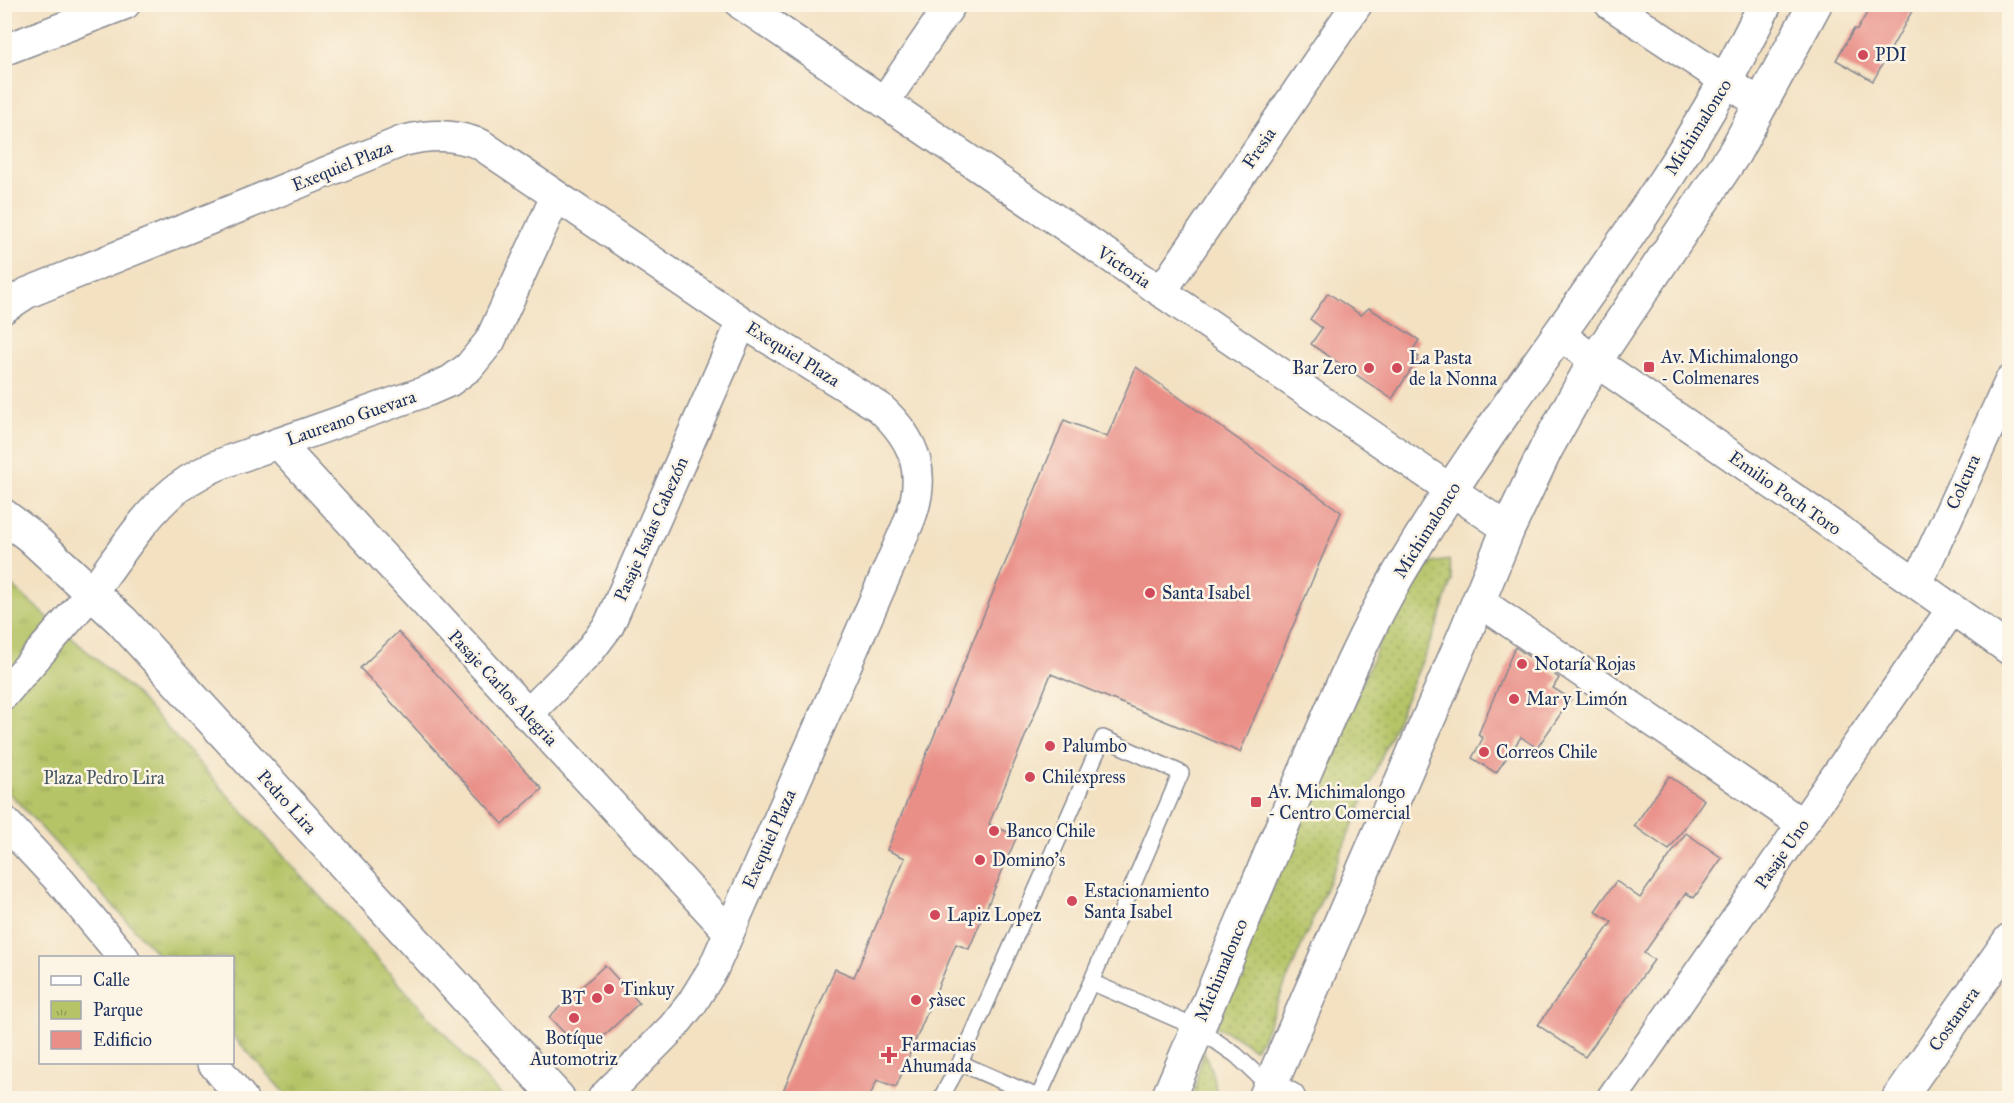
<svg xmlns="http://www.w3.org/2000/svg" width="2014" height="1103" font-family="'IM FELL Great Primer',serif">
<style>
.grass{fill:url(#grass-dots);stroke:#687a62;stroke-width:1.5}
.park{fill:url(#park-tufts);stroke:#687a62;stroke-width:1.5}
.building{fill:#e98f88}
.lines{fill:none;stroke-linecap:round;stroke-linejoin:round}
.service-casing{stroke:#878890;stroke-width:18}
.minor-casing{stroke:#878890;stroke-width:33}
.tertiary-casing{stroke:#878890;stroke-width:36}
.secondary-casing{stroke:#878890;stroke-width:36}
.service{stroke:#fff;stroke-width:15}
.minor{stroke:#fff;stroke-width:30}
.tertiary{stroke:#fff;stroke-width:33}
.secondary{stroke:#fff;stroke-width:33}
.poi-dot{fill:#d1495b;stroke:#fcf5e5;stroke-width:2}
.labels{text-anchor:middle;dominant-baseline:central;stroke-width:5;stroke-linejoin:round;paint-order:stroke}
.poi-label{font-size:18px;fill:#1b2f5e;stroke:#fcf5e5;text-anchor:start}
.street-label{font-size:18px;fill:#1b2f5e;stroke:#fcf5e5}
.park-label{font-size:18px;fill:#425460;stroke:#fcf5e5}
</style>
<defs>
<pattern id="grass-dots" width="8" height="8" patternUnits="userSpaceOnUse" patternTransform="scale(1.5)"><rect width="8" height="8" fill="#b6c467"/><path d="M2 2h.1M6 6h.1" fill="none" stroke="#93a058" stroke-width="1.8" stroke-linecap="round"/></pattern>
<pattern id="park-tufts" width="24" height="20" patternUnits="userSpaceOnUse" patternTransform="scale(1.5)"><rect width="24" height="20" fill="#b6c467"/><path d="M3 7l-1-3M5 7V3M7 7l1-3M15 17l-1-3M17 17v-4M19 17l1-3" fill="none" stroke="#93a058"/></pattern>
</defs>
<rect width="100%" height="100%" fill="#fcf5e5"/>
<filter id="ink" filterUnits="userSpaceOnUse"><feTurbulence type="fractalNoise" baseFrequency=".0167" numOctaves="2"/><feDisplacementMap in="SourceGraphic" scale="12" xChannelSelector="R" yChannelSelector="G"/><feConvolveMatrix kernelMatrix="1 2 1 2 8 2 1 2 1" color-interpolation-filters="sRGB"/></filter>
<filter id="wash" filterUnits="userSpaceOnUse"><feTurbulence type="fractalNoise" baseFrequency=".008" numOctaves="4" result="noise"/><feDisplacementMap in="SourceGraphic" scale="24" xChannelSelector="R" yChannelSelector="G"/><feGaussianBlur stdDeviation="1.35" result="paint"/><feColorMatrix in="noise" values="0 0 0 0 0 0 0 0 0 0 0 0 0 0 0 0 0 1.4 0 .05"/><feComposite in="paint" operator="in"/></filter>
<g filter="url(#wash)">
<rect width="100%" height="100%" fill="#f3e1c2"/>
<path class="grass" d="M 1449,560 L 1452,581 L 1437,626 L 1262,1039 L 1254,1049 L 1234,1035 L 1213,1025 L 1383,635 L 1413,583 L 1432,563 Z
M 1204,1052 L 1211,1069 L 1218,1098 L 1194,1098 C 1197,1082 1197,1067 1204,1052 Z"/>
<path class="park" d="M 4,579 L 136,694 L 503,1098 L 290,1098 L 233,1036 L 232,958 L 160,957 L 14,798 L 5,790 Z
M 2009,1078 L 2009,1098 L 1986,1098 L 1998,1093 Z"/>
<g id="blocks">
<path class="building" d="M 1872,4 L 1916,4 L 1873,81 L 1836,60 L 1854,29 L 1857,30 Z
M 1328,293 L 1361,315 L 1369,308 L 1419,340 L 1411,353 L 1419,357 L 1392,399 L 1311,344 L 1322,328 L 1310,319 Z
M 1136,367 L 1341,512 L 1240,752 L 1051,674 L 989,824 L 1017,836 L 969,949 L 956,944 L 896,1087 L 877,1080 L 869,1098 L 780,1098 L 835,969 L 854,977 L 905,858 L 887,850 L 1064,420 L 1107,437 Z
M 398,632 L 542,789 L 503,824 L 360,668 Z
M 1515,647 L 1559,678 L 1553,688 L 1571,699 L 1537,748 L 1521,737 L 1496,773 L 1472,758 L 1483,738 L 1478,735 Z
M 1669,776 L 1704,800 L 1669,850 L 1634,826 Z
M 1686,833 L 1722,858 L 1694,898 L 1686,893 L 1644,953 L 1654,960 L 1585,1057 L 1538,1025 L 1612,922 L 1595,911 L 1616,881 L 1640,898 Z
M 605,965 L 639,1003 L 595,1044 L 575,1044 L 549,1017 Z"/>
</g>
</g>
<g filter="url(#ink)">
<use href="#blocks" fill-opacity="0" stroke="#878890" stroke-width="1.5"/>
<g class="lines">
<g class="service-casing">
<path id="service" d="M 1091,982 L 1197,1028 L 1236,1055 L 1270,1087
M 960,1063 L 1040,1098
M 941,1098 L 960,1063 L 1103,738 L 1181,773 L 1091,982 L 1038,1098"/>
</g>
<g class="minor-casing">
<path id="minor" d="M 741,4 L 1508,529
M 1610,4 L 1762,105
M 4,50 L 125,4
M 884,102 L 951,4
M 1161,292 L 1357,4
M 4,308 L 27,293 L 403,141 C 431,134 453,134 480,144 L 742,322 L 879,407 C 917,441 928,476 908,524 L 713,969 L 692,1003 L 673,1027 L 603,1098
M 1560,335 L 1595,361 L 1917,584 L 2010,650
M 278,443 L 729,932
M 1917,584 L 2010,381
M 1479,601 L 1802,824
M 4,694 C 33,660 63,627 91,593 C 116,561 143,516 175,490 C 192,477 211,467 231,460 L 427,391 L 450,381 L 469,367 L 490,341 L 556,196
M 527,715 L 588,653 L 609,625 L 742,322
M 4,821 L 61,882 L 124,958
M 212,1062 L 242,1098
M 1270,1087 L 1290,1098
M 1612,1098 L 1952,609"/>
</g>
<g class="tertiary-casing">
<path id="tertiary" d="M 4,516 L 30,536 L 122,621 L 558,1098
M 1899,1098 L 2010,940"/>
</g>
<g class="secondary-casing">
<path id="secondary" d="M 1168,1098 C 1213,995 1255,890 1299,786 C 1330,714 1359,642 1398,575 C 1512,380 1668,210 1765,4
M 1265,1098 L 1465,634 L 1508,529 L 1546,449 L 1595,361 L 1735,152 L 1815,4"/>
</g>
<use href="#service" class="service"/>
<use href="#minor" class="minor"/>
<use href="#tertiary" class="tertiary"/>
<use href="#secondary" class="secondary"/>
</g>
</g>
<g class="poi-dot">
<circle cx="1863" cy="55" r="6"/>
<rect x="1643" y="361" width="12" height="12" rx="3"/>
<circle cx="1369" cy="368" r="6"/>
<circle cx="1397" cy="368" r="6"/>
<circle cx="1150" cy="593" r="6"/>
<circle cx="1522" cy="664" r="6"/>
<circle cx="1514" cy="699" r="6"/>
<circle cx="1050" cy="746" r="6"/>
<circle cx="1484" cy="752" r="6"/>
<circle cx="1030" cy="777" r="6"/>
<rect x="1250" y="796" width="12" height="12" rx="3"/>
<circle cx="994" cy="831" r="6"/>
<circle cx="980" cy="860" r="6"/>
<circle cx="1072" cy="901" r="6"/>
<circle cx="935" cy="915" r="6"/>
<circle cx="609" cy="989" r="6"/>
<circle cx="597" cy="998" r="6"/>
<circle cx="916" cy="1000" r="6"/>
<circle cx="574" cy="1018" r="6"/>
<path d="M886 1046h6v6h6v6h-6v6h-6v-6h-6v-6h6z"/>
</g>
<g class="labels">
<g class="poi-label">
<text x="1875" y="55">PDI</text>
<text x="1661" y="357">Av. Michimalongo<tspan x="1661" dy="21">- Colmenares</tspan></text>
<text x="1409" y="358">La Pasta<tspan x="1409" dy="21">de la Nonna</tspan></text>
<text x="1357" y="368" text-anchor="end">Bar Zero</text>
<text x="1162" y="593">Santa Isabel</text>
<text x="1534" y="664">Notaría Rojas</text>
<text x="1526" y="699">Mar y Limón</text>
<text x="1062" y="746">Palumbo</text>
<text x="1496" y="752">Correos Chile</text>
<text x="1042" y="777">Chilexpress</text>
<text x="1268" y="792">Av. Michimalongo<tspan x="1268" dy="21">- Centro Comercial</tspan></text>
<text x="1006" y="831">Banco Chile</text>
<text x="992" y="860">Domino's</text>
<text x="1084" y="891">Estacionamiento<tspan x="1084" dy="21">Santa Isabel</tspan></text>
<text x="947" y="915">Lapiz Lopez</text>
<text x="621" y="989">Tinkuy</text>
<text x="585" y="998" text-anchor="end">BT</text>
<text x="928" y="1000">5àsec</text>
<text x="574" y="1038" text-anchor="middle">Botíque<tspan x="574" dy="21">Automotriz</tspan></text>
<text x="901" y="1045">Farmacias<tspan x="901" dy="21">Ahumada</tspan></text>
</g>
<g class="street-label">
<text transform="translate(1698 127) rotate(-58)">Michimalonco</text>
<text transform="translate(1259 148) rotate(-56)">Fresia</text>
<text transform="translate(342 166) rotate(-22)">Exequiel Plaza</text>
<text transform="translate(1124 267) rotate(34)">Victoria</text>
<text transform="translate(793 354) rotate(32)">Exequiel Plaza</text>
<text transform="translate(351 418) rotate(-19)">Laureano Guevara</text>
<text transform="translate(1963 482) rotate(-66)">Colcura</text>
<text transform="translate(1785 493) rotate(35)">Emilio Poch Toro</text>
<text transform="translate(651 529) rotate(-66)">Pasaje Isaías Cabezón</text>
<text transform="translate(1427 530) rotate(-58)">Michimalonco</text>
<text transform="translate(503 688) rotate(47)">Pasaje Carlos Alegria</text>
<text transform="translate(287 802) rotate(48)">Pedro Lira</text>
<text transform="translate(769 839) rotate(-66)">Exequiel Plaza</text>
<text transform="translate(1782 854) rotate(-55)">Pasaje Uno</text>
<text transform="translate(1221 970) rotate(-67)">Michimalonco</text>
<text transform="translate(1954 1019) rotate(-55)">Costanera</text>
</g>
<g class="park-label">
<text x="104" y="778">Plaza Pedro Lira</text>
</g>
</g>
<rect width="2014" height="1103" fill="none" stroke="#fcf5e5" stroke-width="24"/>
<rect x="39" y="956" width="195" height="108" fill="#fcf5e5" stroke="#a2a6af" stroke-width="1.5"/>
<rect x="51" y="976" width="30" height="9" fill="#ffffff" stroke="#a2a6af" stroke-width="1.5"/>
<text x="93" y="986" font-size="18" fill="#1b2f5e">Calle</text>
<rect x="51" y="1001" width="30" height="18" fill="url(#park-tufts)" stroke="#a2a6af" stroke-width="1.5"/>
<text x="93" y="1016" font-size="18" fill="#1b2f5e">Parque</text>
<rect x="51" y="1031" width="30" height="18" fill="#e98f88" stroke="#a2a6af" stroke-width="1.5"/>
<text x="93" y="1046" font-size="18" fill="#1b2f5e">Edificio</text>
</svg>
